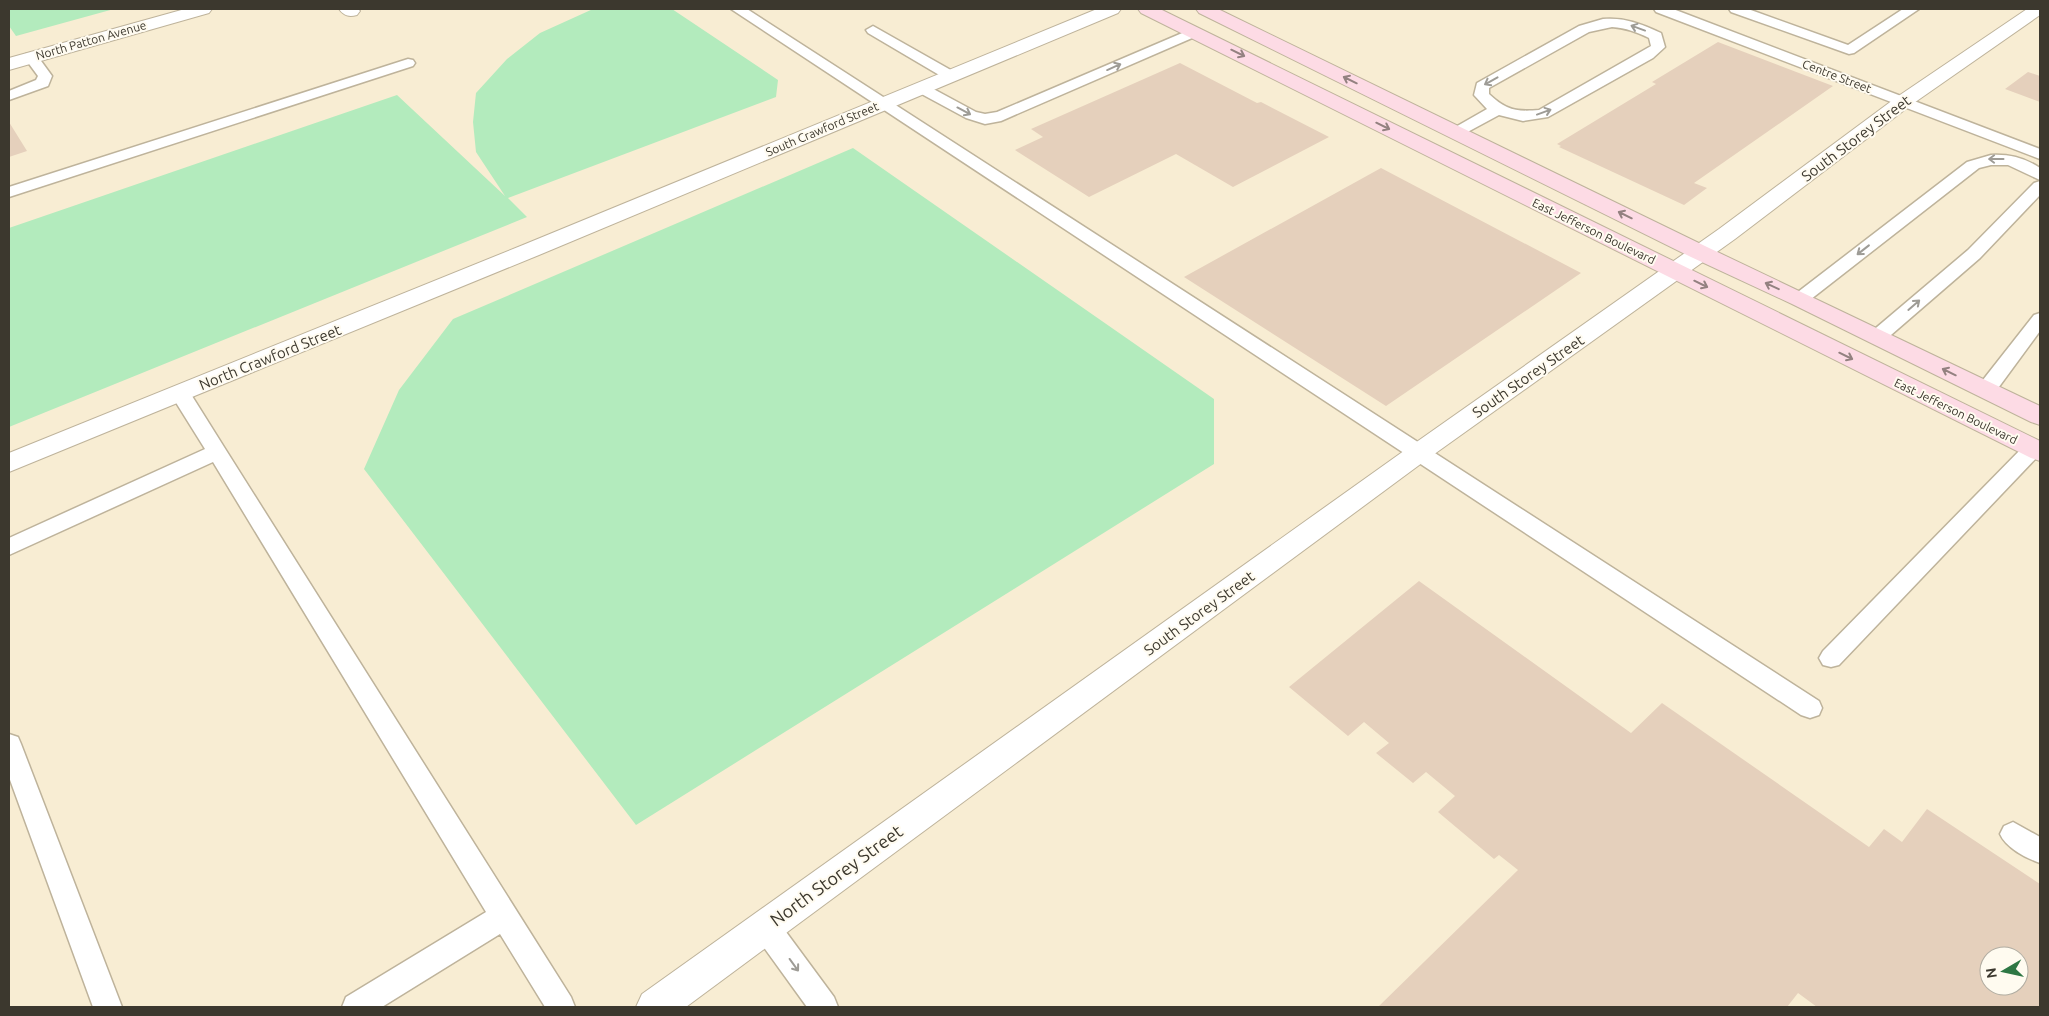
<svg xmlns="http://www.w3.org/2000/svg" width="2049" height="1016" font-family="Ubuntu,sans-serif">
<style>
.green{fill:#b3ebbd}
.building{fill:#e5d0bc;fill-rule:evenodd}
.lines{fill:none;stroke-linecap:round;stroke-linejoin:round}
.service-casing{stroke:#beb39b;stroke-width:3}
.minor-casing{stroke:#beb39b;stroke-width:2}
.secondary-casing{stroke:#beb39b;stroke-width:2}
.service{fill:#fff;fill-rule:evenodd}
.minor{fill:#fff;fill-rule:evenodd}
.secondary{fill:#fddbe5;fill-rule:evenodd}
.oneway{stroke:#9e9c96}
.oneway2{stroke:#938180}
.labels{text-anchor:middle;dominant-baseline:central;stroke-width:4;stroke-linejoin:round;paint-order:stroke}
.far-street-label{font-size:12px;fill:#3c382e;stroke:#fffbf0}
.street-label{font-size:15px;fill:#3c382e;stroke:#fffbf0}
.near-street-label{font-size:18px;fill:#3c382e;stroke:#fffbf0}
</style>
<rect width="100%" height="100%" fill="#f8edd3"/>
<path class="green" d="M 9,9 L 114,9 L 16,36 L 9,26 Z
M 593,9 L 672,9 L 778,80 L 776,97 L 508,198 L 527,217 L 9,427 L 9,228 L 397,95 L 505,196 L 476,152 L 473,122 L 476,93 L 507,59 L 540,33 Z
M 853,148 L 1214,399 L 1214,464 L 636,825 L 364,469 L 399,390 L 453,319 Z"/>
<path class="building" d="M 1718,42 L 1833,86 L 1694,183 L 1707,188 L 1684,205 L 1559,147 L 1561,146 L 1557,144 L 1656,84 L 1652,82 Z
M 1180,63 L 1257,103 L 1261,102 L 1329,137 L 1233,187 L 1176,154 L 1089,197 L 1015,150 L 1043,137 L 1031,129 Z
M 2028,72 L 2040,76 L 2040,102 L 2005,89 Z
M 9,122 L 27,151 L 9,157 Z
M 1381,168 L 1581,273 L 1386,406 L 1184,277 Z
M 1419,581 L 1631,733 L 1662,703 L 1869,847 L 1884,829 L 1902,842 L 1927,809 L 2040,884 L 2040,1007 L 1817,1007 L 1798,993 L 1787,1007 L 1378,1007 L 1518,870 L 1499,855 L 1494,859 L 1438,812 L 1455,796 L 1426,772 L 1413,783 L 1376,753 L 1389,743 L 1364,722 L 1348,736 L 1289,687 ZM 1989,956 L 2019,956 L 2019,986 L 1989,986 Z"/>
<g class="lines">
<g class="service-casing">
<path id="service" d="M 731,9 L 747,9 L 1819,701 L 1822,708 L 1819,715 L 1810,718 L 1801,715 Z
M 1654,9 L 1673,9 L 2040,149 L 2040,159 L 1656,12 Z
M 1729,9 L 1748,9 L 1848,45 L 1903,9 L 1919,9 L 1854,53 L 1849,54 L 1731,12 Z
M 1603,19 C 1624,17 1642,24 1661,33 L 1665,47 L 1653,58 L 1548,117 L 1523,121 L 1499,115 L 1462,135 L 1452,135 L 1449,132 L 1452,129 L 1487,109 L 1474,95 L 1477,83 L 1579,26 ZM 1612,27 C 1626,28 1637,32 1649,38 L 1651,46 L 1539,110 C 1516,112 1506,110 1489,94 L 1489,88 L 1589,32 Z
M 873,26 L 956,73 L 958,76 L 956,79 L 946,79 L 868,33 L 866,30 Z
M 1194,28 L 1201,32 L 1199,35 L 1001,121 L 985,124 L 966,118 L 916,91 L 914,88 L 916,85 L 926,85 L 976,112 L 985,114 L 997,112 Z
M 31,53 L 36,54 L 52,76 L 48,86 L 9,100 L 9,91 L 36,80 L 38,76 L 24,57 L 26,54 Z
M 408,59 L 413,60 L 415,63 L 413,66 L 9,197 L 9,187 Z
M 1991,155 C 2009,154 2025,158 2040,168 L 2040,180 L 2008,165 L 1991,165 L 1979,168 L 1806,303 L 1800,304 L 1794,303 L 1791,299 L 1794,295 L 1967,162 Z
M 2040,181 L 2040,195 L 1980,258 L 1884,341 L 1877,343 L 1870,341 L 1868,337 L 1870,333 L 1968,250 L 2034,183 Z
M 2040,313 L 2040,331 L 1993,395 L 1986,396 L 1979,395 L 1976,390 L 1979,385 L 2034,315 Z
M 180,387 L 187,388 L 224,447 L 571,997 L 575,1007 L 545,1007 L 500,934 L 382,1007 L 342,1007 L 346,997 L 486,912 L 213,462 L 9,555 L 9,538 L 205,449 L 170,393 L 173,388 Z
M 2033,442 L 2040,444 L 2040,454 L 1839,665 L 1831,667 L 1823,665 L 1819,658 L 1823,651 L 2026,444 Z
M 9,734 L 18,737 L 21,744 L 122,1007 L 93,1007 L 9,777 Z
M 2013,822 L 2040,837 L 2040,863 C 2026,858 2006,848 2000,834 L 2004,826 Z
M 765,913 L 775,917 L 834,997 L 838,1007 L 807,1007 L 755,935 L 751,926 L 755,917 Z"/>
</g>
<g class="minor-casing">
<path id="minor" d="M 185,9 L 212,9 L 209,13 L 9,70 L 9,58 Z
M 339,9 L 358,9 L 360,11 L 357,15 C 349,17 344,16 339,9 Z
M 1097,9 L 1121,9 L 1118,13 L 539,255 L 9,472 L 9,453 L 523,245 Z
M 2027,9 L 2040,9 L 2040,15 L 1911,105 L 1735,239 L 1426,460 L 686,1007 L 636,1007 L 642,994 L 1408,448 L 1719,229 L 1897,97 Z"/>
</g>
<g class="secondary-casing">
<path id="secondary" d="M 1138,9 L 1160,9 L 2040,441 L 2040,461 L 2031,458 L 1141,13 Z
M 1196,9 L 1218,9 L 1707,247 L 2040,406 L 2040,425 L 2031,422 L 1792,304 L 1691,257 L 1199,13 Z"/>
</g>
<use href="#service" class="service"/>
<use href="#minor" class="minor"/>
<use href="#secondary" class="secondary"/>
</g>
<defs><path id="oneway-shaft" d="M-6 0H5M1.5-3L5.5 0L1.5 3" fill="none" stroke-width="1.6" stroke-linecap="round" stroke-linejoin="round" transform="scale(1.25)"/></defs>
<g class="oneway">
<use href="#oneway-shaft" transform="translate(1638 28) rotate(-160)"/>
<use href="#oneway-shaft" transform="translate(1114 67) rotate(-24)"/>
<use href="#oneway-shaft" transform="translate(1491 81) rotate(151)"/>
<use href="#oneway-shaft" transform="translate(964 111) rotate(28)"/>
<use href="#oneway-shaft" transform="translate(1544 112) rotate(-20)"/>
<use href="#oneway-shaft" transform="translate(1996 159) rotate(180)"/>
<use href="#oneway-shaft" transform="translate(1863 250) rotate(142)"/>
<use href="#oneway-shaft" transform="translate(1914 305) rotate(-41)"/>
<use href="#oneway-shaft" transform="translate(794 965) rotate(54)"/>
</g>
<g class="oneway2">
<use href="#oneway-shaft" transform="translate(1238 53) rotate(26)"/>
<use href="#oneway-shaft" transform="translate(1350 80) rotate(-154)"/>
<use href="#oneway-shaft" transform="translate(1383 126) rotate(26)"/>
<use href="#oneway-shaft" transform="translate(1625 215) rotate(-154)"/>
<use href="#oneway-shaft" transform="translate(1701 284) rotate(26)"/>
<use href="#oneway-shaft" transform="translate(1772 286) rotate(-155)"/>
<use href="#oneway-shaft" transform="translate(1846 356) rotate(26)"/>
<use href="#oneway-shaft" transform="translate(1949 372) rotate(-154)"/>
</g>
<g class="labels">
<g class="far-street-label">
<text transform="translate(91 40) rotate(-16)">North Patton Avenue</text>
<text transform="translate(1837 76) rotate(21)">Centre Street</text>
<text transform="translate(822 129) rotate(-23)">South Crawford Street</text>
<text transform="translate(1594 231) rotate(26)">East Jefferson Boulevard</text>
<text transform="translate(1956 411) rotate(26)">East Jefferson Boulevard</text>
</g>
<g class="street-label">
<text transform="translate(1856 138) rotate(-37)">South Storey Street</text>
<text transform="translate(270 357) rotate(-22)">North Crawford Street</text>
<text transform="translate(1528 376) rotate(-35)">South Storey Street</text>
<text transform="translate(1199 613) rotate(-36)">South Storey Street</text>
</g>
<g class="near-street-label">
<text transform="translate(836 875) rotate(-36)">North Storey Street</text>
</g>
</g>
<rect width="2049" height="1016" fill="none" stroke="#3c382e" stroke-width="20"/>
<g transform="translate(2004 971) rotate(261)"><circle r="24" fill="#fffbf0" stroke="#b1ada2"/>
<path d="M0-4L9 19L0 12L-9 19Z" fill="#2e7744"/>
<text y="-8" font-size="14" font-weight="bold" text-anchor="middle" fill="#3c382e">N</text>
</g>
</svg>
